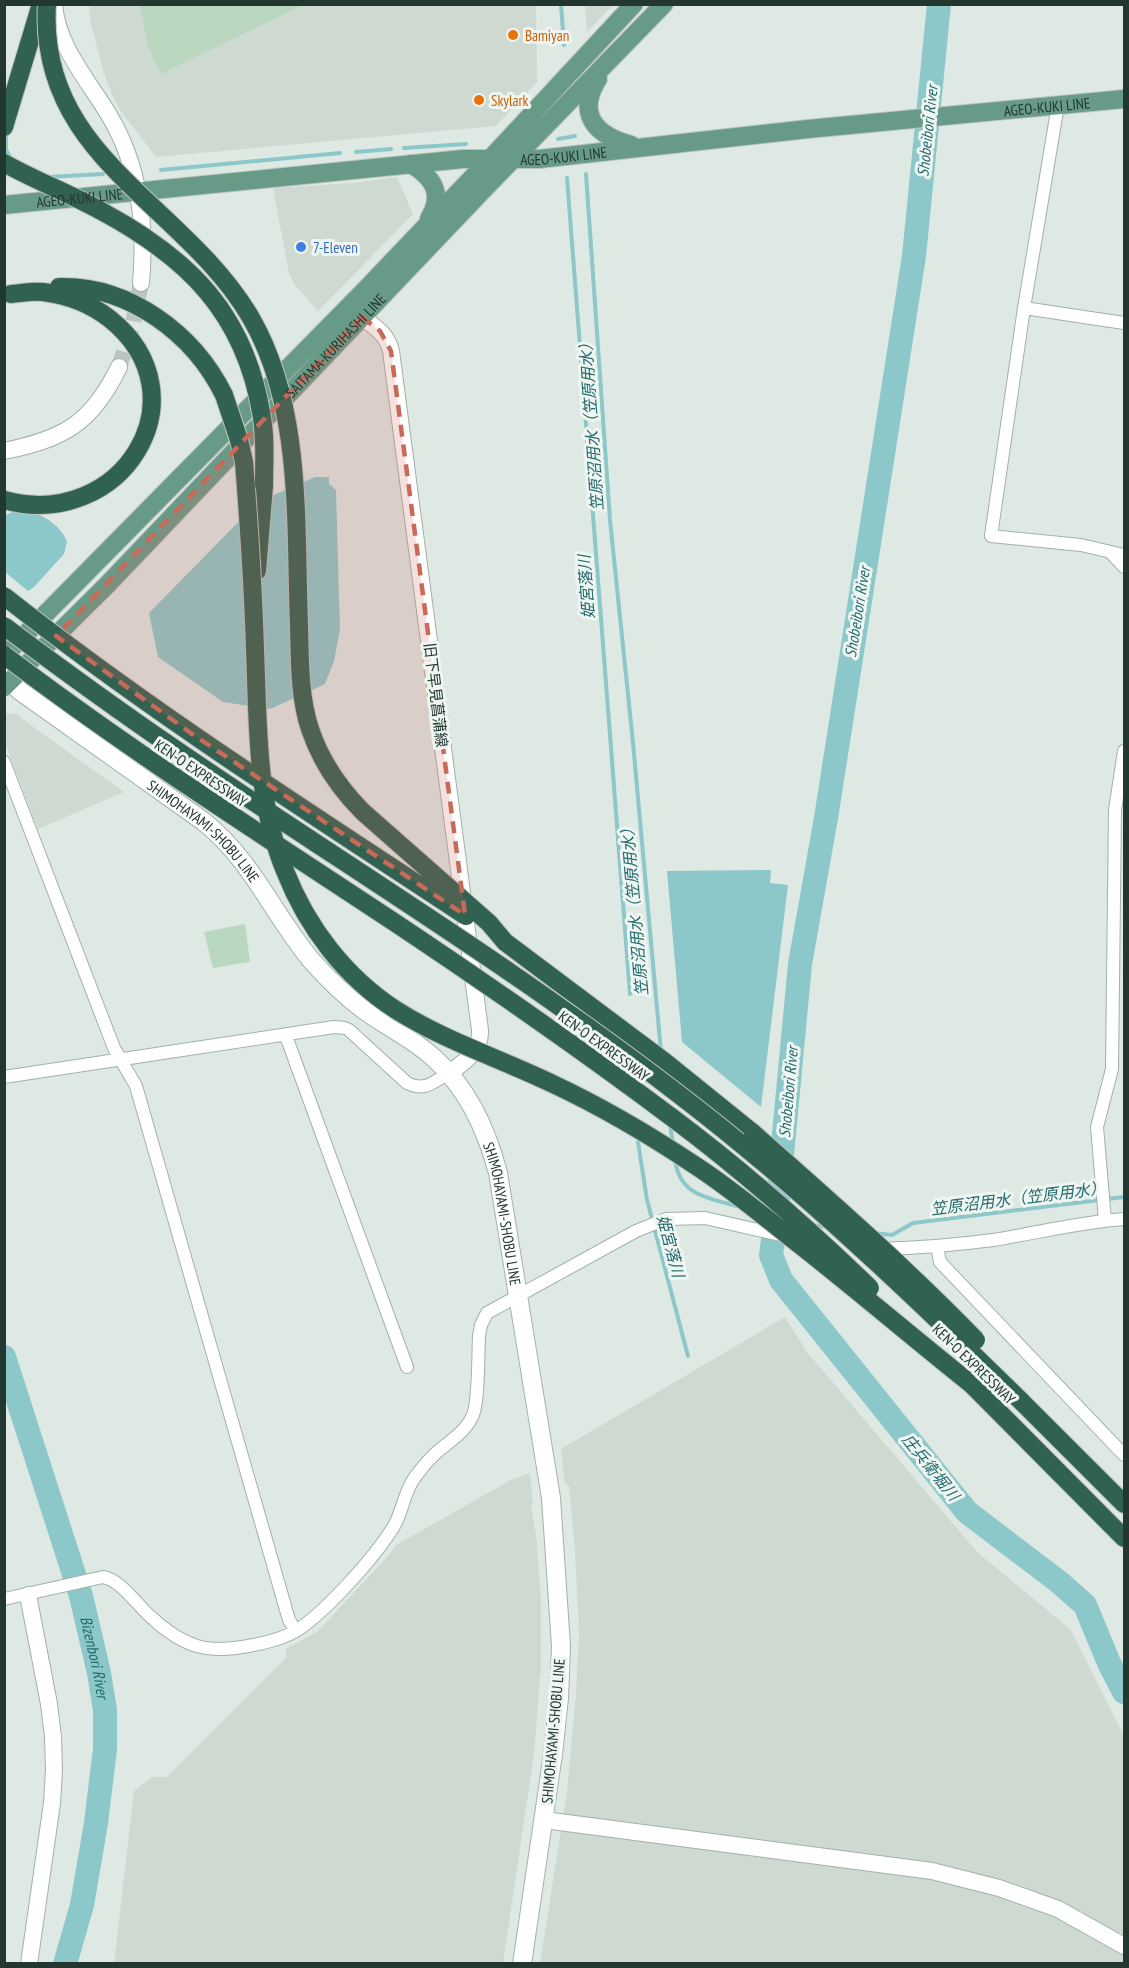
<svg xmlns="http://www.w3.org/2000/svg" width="1129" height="1968" font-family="'PT Sans Narrow','Noto Sans JP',sans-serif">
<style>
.built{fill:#ced9d2}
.green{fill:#bad8bf}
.water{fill:#8cc7ca}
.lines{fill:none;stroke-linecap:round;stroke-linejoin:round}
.stream{stroke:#8cc7ca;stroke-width:4}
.river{stroke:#8cc7ca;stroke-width:24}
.tertiary-tunnel{stroke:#b9c5c0;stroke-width:16;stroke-dasharray:16 8;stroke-linecap:butt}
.minor-casing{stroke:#a3b0aa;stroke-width:14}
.tertiary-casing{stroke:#a3b0aa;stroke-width:18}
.secondary-casing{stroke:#a0b4aa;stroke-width:20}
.primary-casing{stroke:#bdc3c1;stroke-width:20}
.motorway-casing{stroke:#bdc3c1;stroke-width:20}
.minor{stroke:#fff;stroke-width:12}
.tertiary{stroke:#fff;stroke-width:16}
.secondary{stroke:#fff;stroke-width:18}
.primary{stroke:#689b87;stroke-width:18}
.motorway{stroke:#316151;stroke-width:18}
.motorway-bridge-casing{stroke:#bdc3c1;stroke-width:20;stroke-linecap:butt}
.motorway-bridge{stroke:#316151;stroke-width:18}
.marked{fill:#c76a5a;fill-opacity:0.2;stroke:#c76a5a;stroke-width:4.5;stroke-dasharray:12 8;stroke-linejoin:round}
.food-dot{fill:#e8710a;stroke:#eff6f2;stroke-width:2}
.shop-dot{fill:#3f7fe0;stroke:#eff6f2;stroke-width:2}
.labels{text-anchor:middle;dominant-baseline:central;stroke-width:6;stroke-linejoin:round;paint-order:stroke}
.food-label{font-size:15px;fill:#c56008;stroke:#eff6f2;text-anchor:start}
.street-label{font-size:15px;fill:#22372f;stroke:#eff6f2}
.shop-label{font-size:15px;fill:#366cbe;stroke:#eff6f2;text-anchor:start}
.water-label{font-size:16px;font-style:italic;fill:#22696d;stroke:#eff6f2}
</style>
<rect width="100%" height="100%" fill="#dfe9e4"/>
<path class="built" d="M 89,5 L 536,5 L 537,82 L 496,126 L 156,157 L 120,110 L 111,92 L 103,70 L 90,20 Z
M 585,5 L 585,4 L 613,5 L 587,32 Z
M 397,177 L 413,214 L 318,311 L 295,285 L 289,273 L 273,188 L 353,183 Z
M 15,713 L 28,723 L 124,792 L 38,829 L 5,743 L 5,714 Z
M 785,1317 L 807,1352 L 977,1552 L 1071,1630 L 1124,1736 L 1124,1963 L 540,1964 L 567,1792 L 576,1693 L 579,1633 L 575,1550 L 569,1486 L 565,1484 L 561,1449 Z
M 530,1473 L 533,1504 L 531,1506 L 536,1535 L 541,1600 L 541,1667 L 534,1754 L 503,1963 L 114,1963 L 134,1791 L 152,1777 L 167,1777 L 286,1658 L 286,1649 L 318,1631 L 387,1557 L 396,1545 L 511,1480 Z"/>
<path class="green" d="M 140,5 L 140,4 L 303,5 L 161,74 L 147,44 Z
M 245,924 L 250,962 L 213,968 L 204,932 Z"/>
<path class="water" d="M 315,477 L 329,477 L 329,484 L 336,490 L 340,630 L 334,661 L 325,684 L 270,709 L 223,702 L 158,657 L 149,613 L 258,502 Z
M 20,509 C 38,511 61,524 67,542 L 64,554 L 33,588 L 28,591 L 5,572 L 5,515 Z
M 771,870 L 770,883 L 788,885 L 761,1107 L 682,1042 L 667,871 Z"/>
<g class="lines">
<path class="stream" d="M 561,4 L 564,45
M 6,131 L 6,150 L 11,158
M 558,139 L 575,136
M 404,148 L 466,144
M 356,152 L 391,149
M 161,170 L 340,153
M 586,174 L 610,520 L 633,743 L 661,1052
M 47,177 L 103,174
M 567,178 L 630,994
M 670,1125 L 673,1144
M 638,1142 L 647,1200 L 688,1356
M 675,1160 C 680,1197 710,1198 740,1207
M 812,1225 L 828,1227
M 874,1233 L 892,1235 L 913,1223 L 1124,1197"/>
<g class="river">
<path d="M 939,4 L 914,256 L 826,818 L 800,964 L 776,1219 L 771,1255 L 781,1280 L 967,1512 L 1059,1582 L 1085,1605 L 1109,1663 L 1124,1692"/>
<path id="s1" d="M 4,1357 L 81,1596 L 99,1673 L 105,1710 L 105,1749 L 96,1823 L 82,1905 L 65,1964"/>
</g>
<path class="tertiary-tunnel" d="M 119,367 L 132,328 L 141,283"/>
<g class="minor-casing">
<path id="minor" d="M 1058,105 L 1024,308 L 991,536 L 1081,545 L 1124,555
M 1024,308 L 1124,323
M 1110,552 L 1124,567
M 4,762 L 114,1048 L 136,1086 L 289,1620 L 296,1631
M 286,1036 L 407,1367
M 4,1077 L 334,1027 L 345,1028 L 349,1030 L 407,1083 C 425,1092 433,1082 449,1073
M 1105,1220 L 1097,1127 L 1112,1069 L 1115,810 L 1124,751
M 937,1246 L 940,1262 L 1124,1455
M 879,1249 C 917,1248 955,1245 993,1240 C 1037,1233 1080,1222 1124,1219
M 4,1599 L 103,1577 C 121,1580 137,1605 151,1617 C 165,1630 183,1643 201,1647 C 225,1653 278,1643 299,1629 C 328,1609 375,1557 394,1526 C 402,1512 404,1494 413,1480 C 420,1470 428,1460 437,1452 C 449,1442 465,1432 472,1417 C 479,1405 478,1354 479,1336 L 481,1325 L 487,1313 L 636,1231 L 666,1219 L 705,1218 L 785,1236"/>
</g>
<g class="tertiary-casing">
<path id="tertiary" d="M 54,4 C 57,46 88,80 109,115 C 140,167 146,224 141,283
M 362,317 C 375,327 387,334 391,351 L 480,1030 C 481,1051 465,1062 449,1073
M 4,451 C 64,439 92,423 119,367
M 28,1595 L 49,1704 L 53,1737 L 54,1770 L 52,1803 L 29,1964
M 544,1820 L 932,1871 L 999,1888 L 1058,1909 L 1124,1946"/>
</g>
<g class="secondary-casing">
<g id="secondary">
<path id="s2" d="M 4,675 L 20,691 L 203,821 C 253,861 272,913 311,960 C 327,978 345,996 364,1010 C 387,1027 414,1039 435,1059 C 468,1089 487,1131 498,1173 L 551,1498 L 561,1646 L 559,1698 L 553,1754 L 522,1964"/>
</g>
</g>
<g class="primary-casing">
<g id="primary">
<path d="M 598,79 C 576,114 595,135 631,145"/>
<path d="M 411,164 C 434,178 444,194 429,219"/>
<path id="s3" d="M 4,205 L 463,159 L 539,159 L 808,129 L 1124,99"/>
<path d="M 4,656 L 363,292 L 491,158 L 634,4"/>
<path id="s4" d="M 4,687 L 107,585 L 484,189 L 664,4"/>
</g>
</g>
<g class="motorway-casing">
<path id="motorway" d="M 4,127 L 41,4
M 59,287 C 129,285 194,334 224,395
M 4,500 C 122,532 206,396 110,319 C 91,304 67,295 43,292 C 33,291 22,293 11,294
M 257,571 L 264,485
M 505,942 L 665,1062 L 753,1133
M 971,1384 L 1124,1538
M 1022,1402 L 1124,1504"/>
</g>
<use href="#minor" class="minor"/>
<use href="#tertiary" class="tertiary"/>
<use href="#secondary" class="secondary"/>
<use href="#primary" class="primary"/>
<use href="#motorway" class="motorway"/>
<g class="motorway-bridge-casing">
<path id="motorway-bridge" d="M 47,4 C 37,157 185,204 251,318 C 303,408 295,524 299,625 C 300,659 299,696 310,729 C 321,762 339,788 363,812 L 489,923 L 505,942
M 4,163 C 36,181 71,194 103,212 C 188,258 244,313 261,412 C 266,436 264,461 264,485
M 224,395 L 239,440 L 244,462 C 249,525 253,587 255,649 C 258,723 256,801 285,871 C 307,927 345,977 396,1010 C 445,1041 501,1059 553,1084 C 602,1107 648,1134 693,1164 C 729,1187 762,1215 796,1242 C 855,1288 912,1337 971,1384
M 4,596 C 151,712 310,813 466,916
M 4,626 C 60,668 115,708 172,747 C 340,862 515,968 677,1093 C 800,1187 912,1294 1022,1402
M 4,655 C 129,750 261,834 391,920 C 487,984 582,1050 674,1119 C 742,1170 808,1228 870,1288
M 753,1133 C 829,1200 905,1267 976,1340"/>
</g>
<use href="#motorway-bridge" class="motorway-bridge"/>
</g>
<path class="marked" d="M 362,317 L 380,331 L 391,351 L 465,915 L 192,734 L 56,636 Z"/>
<g class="food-dot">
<circle cx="513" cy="35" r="6"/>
<circle cx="479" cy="100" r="6"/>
</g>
<circle class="shop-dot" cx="301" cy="247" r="6"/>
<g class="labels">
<g class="food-label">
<text x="525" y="35">Bamiyan</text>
<text x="491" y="100">Skylark</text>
</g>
<g class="street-label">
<text stroke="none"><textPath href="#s3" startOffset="1048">AGEO-KUKI LINE</textPath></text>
<text stroke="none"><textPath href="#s3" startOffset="562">AGEO-KUKI LINE</textPath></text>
<text stroke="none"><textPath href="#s3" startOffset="76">AGEO-KUKI LINE</textPath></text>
<text stroke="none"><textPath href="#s4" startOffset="476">SAITAMA-KURIHASHI LINE</textPath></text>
<text transform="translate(436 695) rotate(83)">旧下早見菖蒲線</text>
<text transform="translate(201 773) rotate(34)">KEN-O EXPRESSWAY</text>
<text stroke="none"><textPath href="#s2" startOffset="254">SHIMOHAYAMI-SHOBU LINE</textPath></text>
<text transform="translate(604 1046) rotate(36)">KEN-O EXPRESSWAY</text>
<text stroke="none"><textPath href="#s2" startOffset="756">SHIMOHAYAMI-SHOBU LINE</textPath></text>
<text transform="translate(974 1364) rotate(44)">KEN-O EXPRESSWAY</text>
<text transform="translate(553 1731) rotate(-85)">SHIMOHAYAMI-SHOBU LINE</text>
</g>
<g class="shop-label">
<text x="313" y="247">7-Eleven</text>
</g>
<g class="water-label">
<text transform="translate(927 131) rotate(-84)">Shobeibori River</text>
<text transform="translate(591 423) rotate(-94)">笠原沼用水（笠原用水）</text>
<text transform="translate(586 587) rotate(-94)">姫宮落川</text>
<text transform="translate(857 612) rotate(-81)">Shobeibori River</text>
<text transform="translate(634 908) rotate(-95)">笠原沼用水（笠原用水）</text>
<text transform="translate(788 1092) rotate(-85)">Shobeibori River</text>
<text transform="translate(1018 1198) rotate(-7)">笠原沼用水（笠原用水）</text>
<text transform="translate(671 1246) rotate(75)">姫宮落川</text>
<text transform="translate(931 1467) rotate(51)">庄兵衛堀川</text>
<text stroke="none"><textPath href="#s1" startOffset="314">Bizenbori River</textPath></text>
</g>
</g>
<rect width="1129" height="1968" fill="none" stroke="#22372f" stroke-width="12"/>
</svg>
